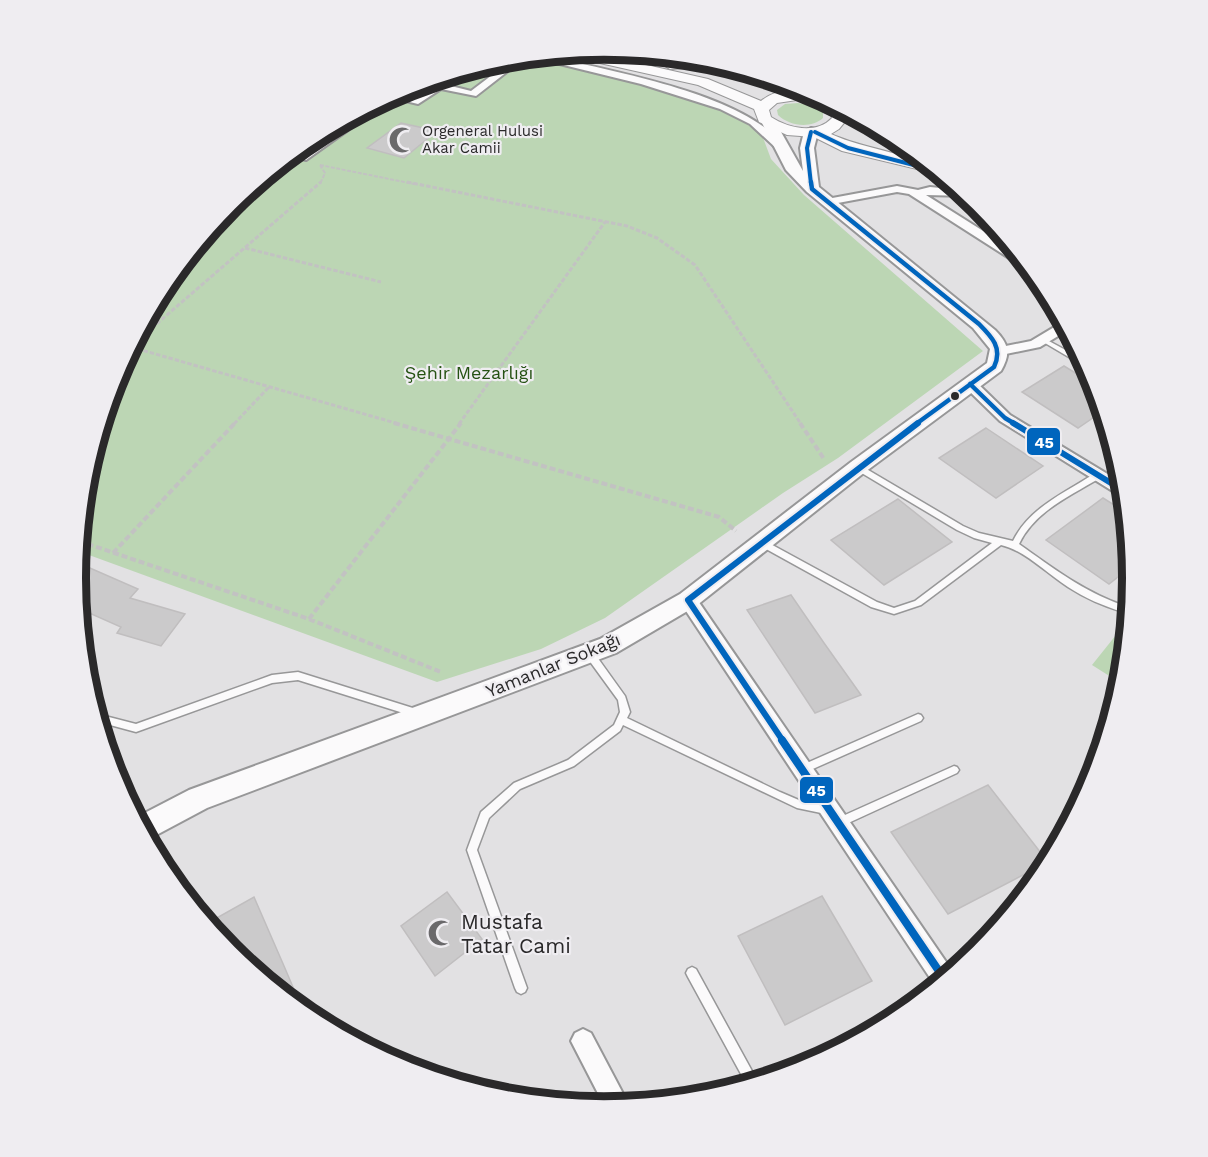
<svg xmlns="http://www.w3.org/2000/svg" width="1208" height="1157" font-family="'Work Sans',sans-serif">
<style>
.green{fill:#bcd6b4}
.building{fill:#cbcacb;stroke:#c0bebf;stroke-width:1.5}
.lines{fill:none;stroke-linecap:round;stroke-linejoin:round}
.lane-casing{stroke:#979798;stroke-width:3}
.street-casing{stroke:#979798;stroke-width:4}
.secondary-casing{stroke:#979798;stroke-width:4}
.primary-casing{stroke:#979798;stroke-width:2}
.path-far2{stroke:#c2c2c2;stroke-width:2;stroke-dasharray:4 1.5;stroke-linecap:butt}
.path-far1{stroke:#c2c2c2;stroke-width:3;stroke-dasharray:4.5 2;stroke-linecap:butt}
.path{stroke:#c2c2c2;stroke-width:4;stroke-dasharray:6 3;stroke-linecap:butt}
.lane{fill:#fbfafb;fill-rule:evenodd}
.street{fill:#fbfafb;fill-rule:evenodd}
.secondary{fill:#fbfafb;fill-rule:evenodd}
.primary{fill:#fbfafb;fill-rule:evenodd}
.bus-1-far3-casing{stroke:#efedf1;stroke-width:6}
.bus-1-far2-casing{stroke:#efedf1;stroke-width:8}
.bus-1-far1-casing{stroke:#efedf1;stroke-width:10}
.bus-1-casing{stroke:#efedf1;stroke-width:12}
.bus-1-far3{stroke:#0065bd;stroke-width:4}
.bus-1-far2{stroke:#0065bd;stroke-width:4.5}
.bus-1-far1{stroke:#0065bd;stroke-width:6}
.bus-1{stroke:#0065bd;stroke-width:8}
.bus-dot{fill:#2a292a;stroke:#efedf1;stroke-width:2}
.labels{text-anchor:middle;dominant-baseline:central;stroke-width:4.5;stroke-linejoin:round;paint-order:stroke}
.far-poi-label{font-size:15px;fill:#2a292a;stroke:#efedf1;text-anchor:start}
.park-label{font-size:18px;fill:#255213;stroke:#efedf1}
.street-label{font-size:18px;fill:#2a292a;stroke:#efedf1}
.near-poi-label{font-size:21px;fill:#2a292a;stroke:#efedf1;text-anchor:start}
.rim{fill:none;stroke:#2a292a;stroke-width:8}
.line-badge{stroke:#efedf1;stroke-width:2}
.badge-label{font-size:16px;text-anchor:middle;font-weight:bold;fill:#fff}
</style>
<rect width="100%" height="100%" fill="#e2e1e3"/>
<path class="green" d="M 532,57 L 707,100 L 737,112 L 762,135 L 771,159 L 804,195 L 983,351 L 838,458 L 783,493 L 605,618 L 541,649 L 437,682 L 78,551 L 85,475 L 115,376 L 164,284 L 230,204 L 310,138 L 402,90 L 501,60 Z
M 798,103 L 815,106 L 823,112 L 823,118 C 811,129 789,126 778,115 L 777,110 L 785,104 Z
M 1120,630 L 1127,635 L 1122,684 L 1092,665 Z"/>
<path class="building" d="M 401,123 L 437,131 L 404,158 L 367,148 Z
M 1064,366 L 1095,385 L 1103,411 L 1078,428 L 1022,392 Z
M 986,428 L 1043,466 L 996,498 L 939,458 Z
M 1103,498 L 1127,513 L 1132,566 L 1109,584 L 1046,540 Z
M 898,499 L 952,542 L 884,585 L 831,540 Z
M 83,565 L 138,589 L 130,598 L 185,614 L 161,646 L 117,633 L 121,627 L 78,608 L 76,572 Z
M 791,595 L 824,643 L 861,695 L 815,713 L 747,610 Z
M 988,785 L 1048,862 L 948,914 L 891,832 Z
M 447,892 L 482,939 L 435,976 L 401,926 Z
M 822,896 L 872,981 L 785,1025 L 738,936 Z
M 254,897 L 284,966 L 304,1013 L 230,952 L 206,924 Z"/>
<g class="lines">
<g class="lane-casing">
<path id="lane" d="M 1047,340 L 1084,360 L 1087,366 L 1084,366 L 1045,343 L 1044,342 Z
M 858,464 L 963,526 L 979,533 L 1013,541 C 1029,508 1064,493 1094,474 L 1100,474 L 1101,476 L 1100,478 C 1070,496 1035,511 1019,544 C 1053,568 1083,591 1122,605 L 1131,601 L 1130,608 L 1123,612 C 1103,606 1085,598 1068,587 C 1046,573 1026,551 1001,545 L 921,605 L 894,614 L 871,607 L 759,545 L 758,543 L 759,541 L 765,541 L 877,602 L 894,608 L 915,601 L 992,543 L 974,538 L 957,530 L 855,469 L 854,467 L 855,465 Z
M 589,649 L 592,650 L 625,696 L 630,712 L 627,718 L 780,792 L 801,801 L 826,804 L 829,806 L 831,809 L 829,812 L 826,814 L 797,808 L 623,725 L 620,731 L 574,766 L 520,789 L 489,818 L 477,850 L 527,988 L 525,992 L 521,994 L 517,992 L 515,988 L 467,850 L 481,812 L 514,783 L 568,760 L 614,725 L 620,712 L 618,700 L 586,656 L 585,653 L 586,650 Z
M 298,672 L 416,709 L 419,710 L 421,713 L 419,716 L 416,717 L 298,680 L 272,683 L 136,732 L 99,722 L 97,720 L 94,710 L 98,710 L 105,716 L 136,724 L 272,675 Z
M 918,714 L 921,715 L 923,718 L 921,721 L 806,772 L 803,773 L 800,772 L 798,769 L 800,766 Z
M 954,766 L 957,767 L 959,770 L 957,773 L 844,825 L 840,827 L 836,825 L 835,822 L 836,819 Z
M 692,967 L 696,969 L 758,1082 L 747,1085 L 688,977 L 686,973 L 688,969 Z"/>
</g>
<g class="street-casing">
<path id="street" d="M 608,50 L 616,51 L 611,55 L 608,54 Z
M 544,55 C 612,72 740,92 785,146 L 776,148 L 750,124 L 720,109 L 641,84 L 531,57 Z
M 494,62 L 512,68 L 476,96 L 441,89 L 418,104 L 393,98 L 306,160 L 297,158 L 362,111 L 396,93 L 416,98 L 447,76 L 461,72 L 447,85 L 471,91 L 500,69 L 485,64 Z
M 897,186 L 918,190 L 930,187 L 961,190 L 968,196 L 926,195 L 1018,253 L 1029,267 L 1023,267 L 909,194 L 897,192 L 827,205 L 821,202 L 827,199 Z
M 1061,323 L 1064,323 L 1068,330 L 1040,347 L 1001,355 L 994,351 L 996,348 L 1031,341 Z
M 970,380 L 975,381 L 1010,415 L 1124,484 L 1125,496 L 1119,495 L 1000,421 L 965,387 L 963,384 Z
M 688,593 L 694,595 L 953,972 L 936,987 L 682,605 L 680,600 L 682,595 Z
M 583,1029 L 591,1033 L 629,1105 L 605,1107 L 571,1041 L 575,1033 Z"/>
</g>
<g class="secondary-casing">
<path id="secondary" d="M 769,119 L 776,123 L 803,171 L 800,148 L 804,132 L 811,128 L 816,129 L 818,132 L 814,148 L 819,187 L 995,330 C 1009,344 1011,354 1001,371 L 865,472 L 696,606 L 616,653 L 207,808 L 147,840 L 135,818 L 189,790 L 600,639 L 680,594 L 851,462 L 987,363 L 990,349 L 973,328 L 807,192 L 786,170 L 762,123 Z"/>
</g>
<g class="primary-casing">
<path id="primary" d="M 585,51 L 708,79 L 761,101 C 796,73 840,108 871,124 L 861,124 L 848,118 L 839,129 L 831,134 C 865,150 914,152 942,175 L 842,151 L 814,137 L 787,135 L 759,122 L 754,109 L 698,85 L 573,57 L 566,53 ZM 797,100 C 811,101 828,102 832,118 C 816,135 788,128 771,117 L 769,110 L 777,103 Z
M 704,59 L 726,65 L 670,69 L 663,65 L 670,61 Z"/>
</g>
<path class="path-far2" d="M 320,165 L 414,184
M 320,165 L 325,173 L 320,184"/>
<path class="path-far1" d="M 407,182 L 627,226 L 657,238 L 695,265 L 801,424
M 245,248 L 381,282
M 132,345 L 321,182
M 131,347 L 399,424
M 234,424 L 269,387
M 459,424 L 605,222"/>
<path class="path" d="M 394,423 L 719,517 L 736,531
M 800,423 L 824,459
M 79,541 L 309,619 L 441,672
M 113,553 L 235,423
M 309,619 L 461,423"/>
<use href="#lane" class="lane"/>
<use href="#street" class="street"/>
<use href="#secondary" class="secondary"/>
<use href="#primary" class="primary"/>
<g class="bus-1-far3-casing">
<path id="bus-1-far3" d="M 811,132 L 807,148 L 811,184
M 815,132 L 848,148 L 937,171"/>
</g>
<g class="bus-1-far2-casing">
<path id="bus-1-far2" d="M 811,182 L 812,189 L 979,324 C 992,337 1003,348 994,367 L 916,424
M 970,384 L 1005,418 L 1015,424"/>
</g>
<g class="bus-1-far1-casing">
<path id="bus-1-far1" d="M 1013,423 L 1124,491
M 688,600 L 918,423
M 688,600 L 783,741"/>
</g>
<g class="bus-1-casing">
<path id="bus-1" d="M 782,740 L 945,980"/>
</g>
<use href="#bus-1-far3" class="bus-1-far3"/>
<use href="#bus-1-far2" class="bus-1-far2"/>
<use href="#bus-1-far1" class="bus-1-far1"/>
<use href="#bus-1" class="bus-1"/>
</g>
<defs>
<g id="mosque-bare" transform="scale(2.07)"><path d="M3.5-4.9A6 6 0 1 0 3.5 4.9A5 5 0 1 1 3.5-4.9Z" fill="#6a696b" stroke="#efedf1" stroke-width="2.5" paint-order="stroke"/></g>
</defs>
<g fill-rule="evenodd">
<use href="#mosque-bare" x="402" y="140"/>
<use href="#mosque-bare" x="441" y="933"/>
</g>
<circle class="bus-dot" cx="955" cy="396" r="5"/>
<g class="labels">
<g class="far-poi-label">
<text x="422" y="131">Orgeneral Hulusi<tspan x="422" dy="17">Akar Camii</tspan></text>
</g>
<g class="park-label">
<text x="469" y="372">Şehir Mezarlığı</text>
</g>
<g class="street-label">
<text transform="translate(553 665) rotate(-22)">Yamanlar Sokağı</text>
</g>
<g class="near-poi-label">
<text x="461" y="921">Mustafa<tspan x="461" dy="24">Tatar Cami</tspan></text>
</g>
</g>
<path d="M0 0H1208V1157H0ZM86 578a518 518 0 1 1 1036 0a518 518 0 1 1-1036 0Z" fill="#efedf1" fill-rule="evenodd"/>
<path class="rim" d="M86 578a518 518 0 1 1 1036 0a518 518 0 1 1-1036 0Z"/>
<g class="line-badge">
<rect x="1026" y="427" width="35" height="29" rx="6" fill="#0065bd"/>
<rect x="799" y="776" width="35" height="28" rx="6" fill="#0065bd"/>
</g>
<g class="badge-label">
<text x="1044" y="448">45</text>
<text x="816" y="796">45</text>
</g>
</svg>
